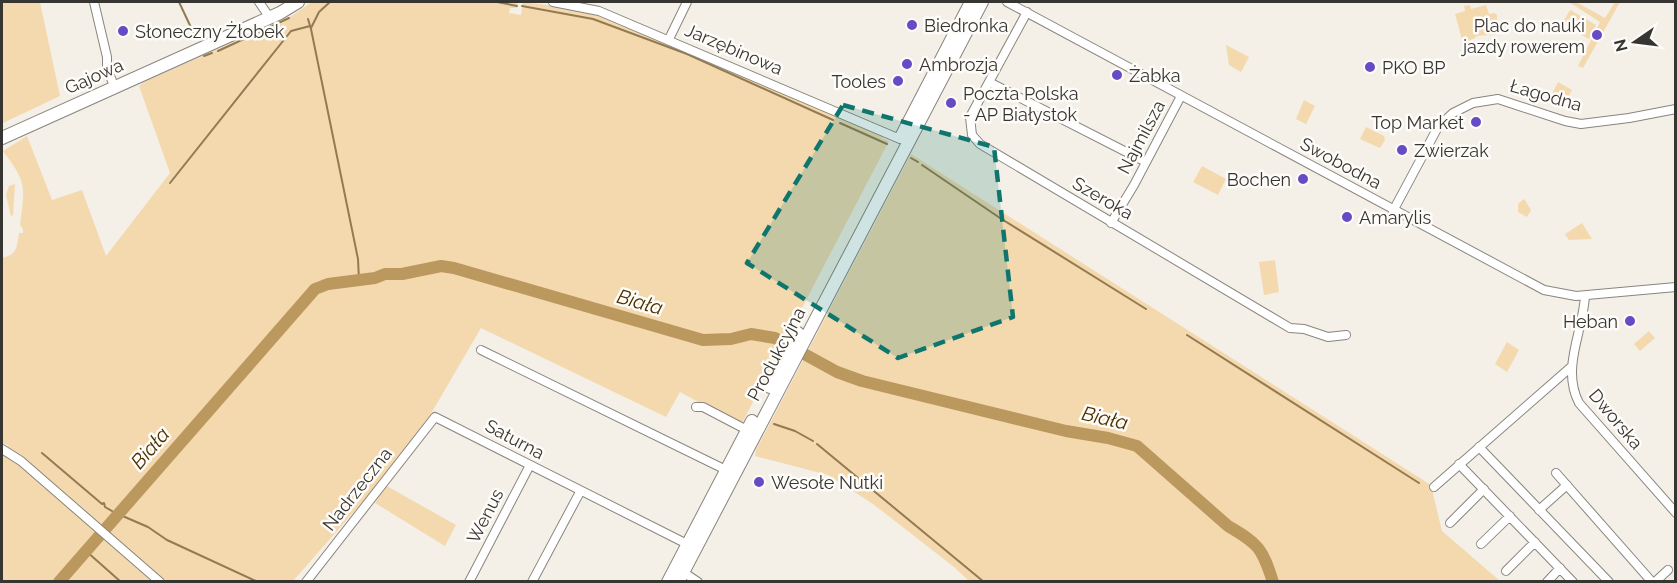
<svg xmlns="http://www.w3.org/2000/svg" width="1677" height="583" font-family="Raleway,sans-serif">
<style>
.green{fill:#f4d9ae}
.lines{fill:none;stroke-linecap:round;stroke-linejoin:round}
.stream{stroke:#937a51;stroke-width:2}
.river{stroke:#bb985e;stroke-width:12}
.street-casing{stroke:#89857e;stroke-width:10}
.secondary-casing{stroke:#89857e;stroke-width:14}
.street{stroke:#fff;stroke-width:8}
.secondary{stroke:#fff;stroke-width:12}
.marked{fill:#0f766e;fill-opacity:0.2;stroke:#0f766e;stroke-width:4.5;stroke-dasharray:12 8;stroke-linejoin:round}
.poi-dot{fill:#664bc4;stroke:#fefcf9;stroke-width:2}
.labels{text-anchor:middle;dominant-baseline:central;stroke-width:5;stroke-linejoin:round;paint-order:stroke}
.poi-label{font-size:18px;fill:#373532;stroke:#fefcf9;text-anchor:start}
.street-label{font-size:18px;fill:#373532;stroke:#fefcf9}
.water-label{font-size:20px;font-style:italic;fill:#4a3100;stroke:#fefcf9}
</style>
<rect width="100%" height="100%" fill="#f4efe7"/>
<path class="green" d="M 2,2 L 40,2 L 60,96 L 3,123 L 2,115 Z
M 312,2 L 518,2 L 517,8 L 510,8 L 509,13 L 521,15 L 523,2 L 579,9 L 599,15 L 883,135 L 882,138 L 889,141 L 741,425 L 680,392 L 666,417 L 481,328 L 429,417 L 373,490 L 293,581 L 3,581 L 2,455 L 5,455 L 8,445 L 2,443 L 2,258 C 18,255 17,245 19,233 L 23,233 L 23,229 L 20,225 C 25,186 27,183 3,151 L 27,136 L 52,200 L 82,190 L 106,256 L 170,173 L 139,86 L 145,81 L 287,19 Z
M 1569,2 L 1576,2 L 1605,18 L 1615,2 L 1620,2 L 1583,68 L 1578,66 L 1600,22 Z
M 1470,5 L 1471,9 L 1486,5 L 1489,14 L 1495,13 L 1497,15 L 1497,23 L 1502,26 L 1498,34 L 1477,36 L 1475,38 L 1463,43 L 1455,14 L 1465,11 L 1464,6 Z
M 1570,10 L 1596,25 L 1589,39 L 1562,24 Z
M 1226,45 L 1249,57 L 1241,72 L 1229,65 Z
M 1558,82 L 1572,90 L 1565,103 L 1551,96 Z
M 1304,100 L 1315,106 L 1306,124 L 1296,119 Z
M 1366,127 L 1384,136 L 1385,140 L 1380,148 L 1360,139 Z
M 911,154 L 1434,487 L 1433,494 L 1442,531 L 1500,581 L 969,581 L 954,567 L 873,504 L 828,475 L 755,456 L 756,450 Z
M 1202,166 L 1226,179 L 1218,195 L 1193,182 Z
M 15,184 L 13,215 L 11,216 L 6,195 L 9,186 Z
M 1524,199 L 1531,210 L 1527,217 L 1518,212 L 1518,204 Z
M 1582,223 L 1592,239 L 1569,240 L 1565,234 Z
M 1275,260 L 1279,292 L 1264,295 L 1259,262 Z
M 1649,331 L 1655,338 L 1640,351 L 1634,344 Z
M 1507,342 L 1519,350 L 1507,372 L 1495,364 Z
M 385,485 L 456,525 L 445,546 L 375,503 Z"/>
<g class="lines">
<path class="stream" d="M 179,2 L 195,36
M 497,2 L 517,6
M 522,6 L 593,19 L 687,54 L 833,120
M 308,19 L 311,29 L 358,259 L 359,281
M 311,28 L 319,12 L 330,2
M 218,51 L 289,18
M 204,56 L 212,53
M 840,123 L 887,144
M 911,158 L 918,162
M 922,165 L 1000,218 L 1146,309
M 170,183 L 291,31 L 310,26
M 1187,335 L 1419,483
M 774,424 L 795,431 L 813,441
M 817,444 L 984,582
M 42,453 L 102,504 L 104,503 L 105,507 L 112,511 L 116,516
M 118,514 L 148,527 L 167,540 L 258,582
M 86,551 L 121,582"/>
<path class="river" d="M 59,582 L 315,289 L 328,284 L 375,278 L 385,274 L 402,274 L 441,266 L 454,268 L 703,340 L 731,339 L 751,334 L 775,338 L 837,372 L 862,381 L 1066,431 L 1108,438 L 1137,446 L 1228,526 C 1259,544 1262,548 1273,582"/>
<g class="street-casing">
<path id="street" d="M 94,2 L 107,57 L 107,68 L 114,86
M 259,2 L 270,18
M 553,2 L 599,11 L 900,139
M 1007,2 L 1544,290 L 1576,296 L 1676,287
M 1027,12 L 970,117 L 972,135 L 980,144 L 1290,328 L 1304,329 L 1328,337 L 1346,335
M 669,39 L 687,2
M 989,82 L 1146,162
M 1393,211 L 1438,127 L 1453,113 L 1473,103 L 1498,99 L 1565,121 L 1581,124 L 1629,118 L 1676,109
M 1111,223 L 1134,185 L 1181,96
M 1585,296 C 1583,332 1561,368 1579,403 L 1676,513
M 481,350 L 726,470
M 696,407 L 703,407 L 747,430
M 1479,447 L 1609,582
M 2,449 L 21,461 L 160,582
M 1459,464 L 1573,582
M 1556,473 L 1652,582
M 1434,487 L 1571,367
M 1539,510 L 1567,485
M 1450,523 L 1484,489
M 1481,544 L 1510,516
M 1506,571 L 1535,542
M 683,572 L 698,582
M 306,582 L 435,417 L 687,544
M 469,582 L 530,465
M 532,582 L 580,492
M 1547,582 L 1560,568
M 1655,582 L 1668,570"/>
</g>
<g class="secondary-casing">
<path id="secondary" d="M 901,137 L 971,2
M 2,138 L 280,13 L 298,2
M 770,387 L 798,333
M 668,582 L 752,421
M 678,582 L 982,2"/>
</g>
<use href="#street" class="street"/>
<use href="#secondary" class="secondary"/>
</g>
<path class="marked" d="M 843,105 L 994,147 L 1013,317 L 898,358 L 747,263 Z"/>
<g class="poi-dot">
<circle cx="912" cy="25" r="6"/>
<circle cx="123" cy="31" r="6"/>
<circle cx="1597" cy="35" r="6"/>
<circle cx="907" cy="64" r="6"/>
<circle cx="1370" cy="67" r="6"/>
<circle cx="1117" cy="75" r="6"/>
<circle cx="898" cy="81" r="6"/>
<circle cx="951" cy="103" r="6"/>
<circle cx="1476" cy="122" r="6"/>
<circle cx="1402" cy="150" r="6"/>
<circle cx="1303" cy="179" r="6"/>
<circle cx="1347" cy="217" r="6"/>
<circle cx="1630" cy="321" r="6"/>
<circle cx="759" cy="482" r="6"/>
</g>
<g class="labels">
<g class="poi-label">
<text x="924" y="25">Biedronka</text>
<text x="1585" y="25" text-anchor="end">Plac do nauki<tspan x="1585" dy="21">jazdy rowerem</tspan></text>
<text x="135" y="31">Słoneczny Żłobek</text>
<text x="919" y="64">Ambrozja</text>
<text x="1382" y="67">PKO BP</text>
<text x="1129" y="75">Żabka</text>
<text x="886" y="81" text-anchor="end">Tooles</text>
<text x="963" y="93">Poczta Polska<tspan x="963" dy="21">- AP Białystok</tspan></text>
<text x="1464" y="122" text-anchor="end">Top Market</text>
<text x="1414" y="150">Zwierzak</text>
<text x="1291" y="179" text-anchor="end">Bochen</text>
<text x="1359" y="217">Amarylis</text>
<text x="1618" y="321" text-anchor="end">Heban</text>
<text x="771" y="482">Wesołe Nutki</text>
</g>
<g class="street-label">
<text transform="translate(734 49) rotate(23)">Jarzębinowa</text>
<text transform="translate(94 76) rotate(-24)">Gajowa</text>
<text transform="translate(1546 95) rotate(16)">Łagodna</text>
<text transform="translate(1141 137) rotate(-62)">Najmilsza</text>
<text transform="translate(1341 163) rotate(28)">Swobodna</text>
<text transform="translate(1103 198) rotate(30)">Szeroka</text>
<text transform="translate(776 354) rotate(-62)">Produkcyjna</text>
<text transform="translate(1616 419) rotate(50)">Dworska</text>
<text transform="translate(515 439) rotate(28)">Saturna</text>
<text transform="translate(357 489) rotate(-52)">Nadrzeczna</text>
<text transform="translate(485 516) rotate(-63)">Wenus</text>
</g>
<g class="water-label">
<text transform="translate(640 302) rotate(16)">Biała</text>
<text transform="translate(1105 418) rotate(13)">Biała</text>
<text transform="translate(150 448) rotate(-49)">Biała</text>
</g>
</g>
<rect width="1677" height="583" fill="none" stroke="#373532" stroke-width="6"/>
<g transform="translate(1635 42) rotate(256)" stroke="#fefcf9" stroke-width="4.5" paint-order="stroke">
<path d="M0-4.5L10 22L0 15L-10 22Z" fill="#373532"/>
<text y="-9" font-size="16" font-weight="bold" text-anchor="middle" fill="#373532">N</text>
</g>
</svg>
